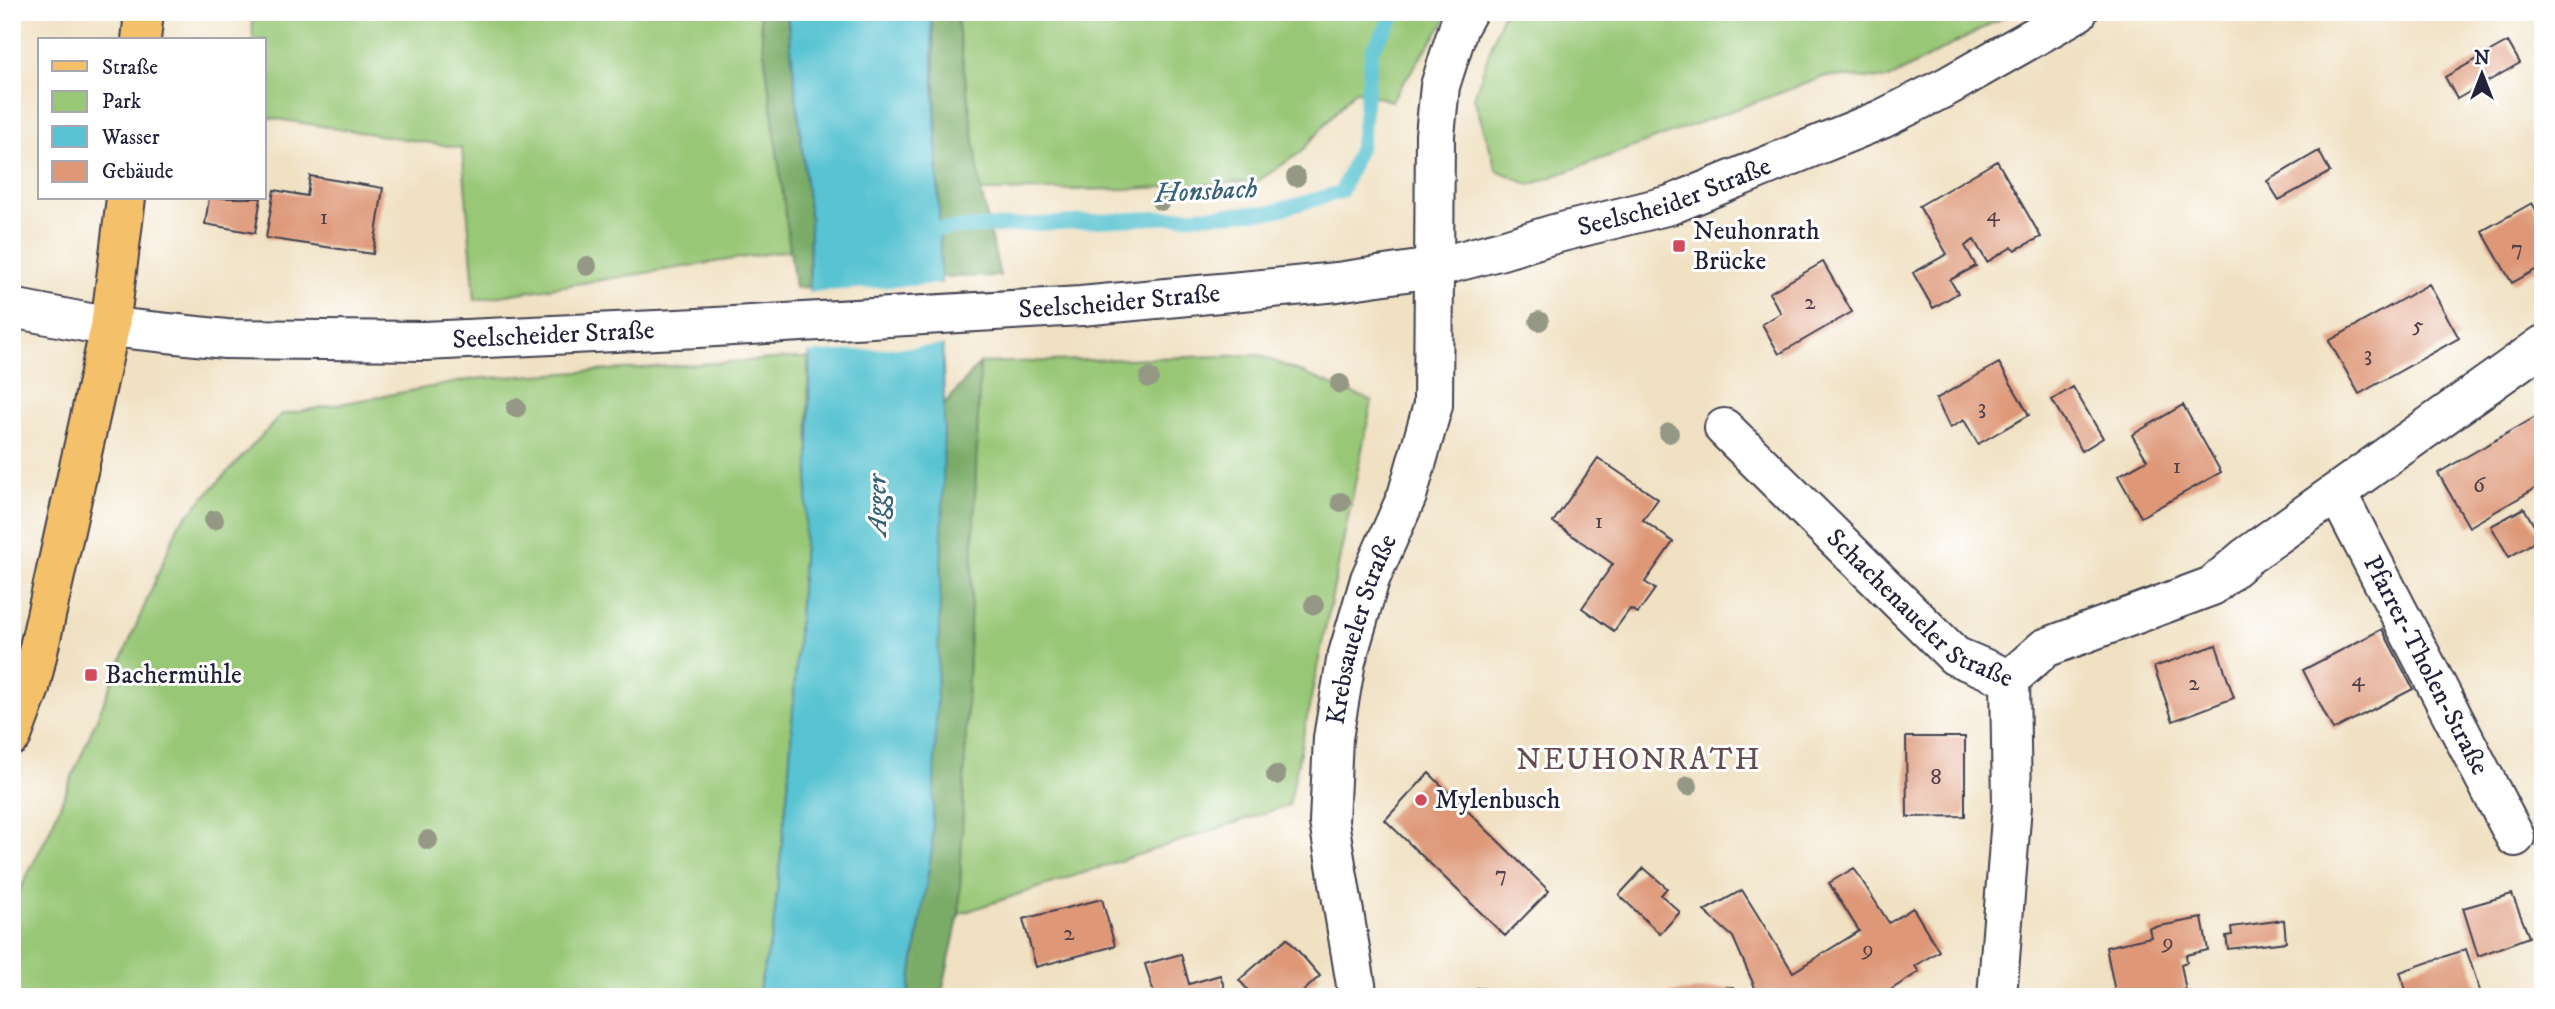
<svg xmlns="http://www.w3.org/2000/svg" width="2555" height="1009" font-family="'IM FELL DW Pica',serif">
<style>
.green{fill:#98c776;stroke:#5d7458;stroke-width:2}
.forest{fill:#7aac67;stroke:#4e6751;stroke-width:2}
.water{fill:#58c3d2;stroke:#3d7286;stroke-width:2}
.pier{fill:#f0e1c3}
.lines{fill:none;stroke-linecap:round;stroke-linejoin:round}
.stream{stroke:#58c3d2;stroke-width:14}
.building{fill:#de9878}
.minor-casing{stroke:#413f4f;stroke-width:42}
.major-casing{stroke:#413f4f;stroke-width:42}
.minor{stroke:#fff;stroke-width:38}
.major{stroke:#f4c16a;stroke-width:38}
.tree{fill:#959884}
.poi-dot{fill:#d1495b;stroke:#fff;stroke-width:2.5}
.labels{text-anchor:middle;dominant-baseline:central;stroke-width:6;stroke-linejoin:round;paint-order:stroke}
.number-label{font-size:23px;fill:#51404a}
.street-label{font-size:26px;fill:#22223b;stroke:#fff}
.poi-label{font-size:26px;fill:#22223b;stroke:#fff;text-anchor:start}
.water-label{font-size:28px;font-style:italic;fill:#386277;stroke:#fff}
.quarter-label{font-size:30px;letter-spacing:2px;fill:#644b50;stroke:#fff}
</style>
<rect width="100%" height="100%" fill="#fff"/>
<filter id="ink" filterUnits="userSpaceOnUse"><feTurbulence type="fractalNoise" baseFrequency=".0143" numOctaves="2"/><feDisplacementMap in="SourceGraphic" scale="14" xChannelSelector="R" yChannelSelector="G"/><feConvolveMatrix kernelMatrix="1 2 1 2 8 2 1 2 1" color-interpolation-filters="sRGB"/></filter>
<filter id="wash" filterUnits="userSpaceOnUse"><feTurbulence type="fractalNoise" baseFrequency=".00686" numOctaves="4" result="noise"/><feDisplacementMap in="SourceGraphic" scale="28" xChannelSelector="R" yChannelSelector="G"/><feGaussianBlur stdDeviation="1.57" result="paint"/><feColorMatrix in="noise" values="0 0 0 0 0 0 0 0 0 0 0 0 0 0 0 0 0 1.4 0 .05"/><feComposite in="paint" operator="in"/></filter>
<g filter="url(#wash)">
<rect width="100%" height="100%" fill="#f0e1c3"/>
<path class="green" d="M 252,12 L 759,12 L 791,250 L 475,300 L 462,148 L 264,117 L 264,40 L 253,40 Z
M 956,12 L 1451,12 L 1391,101 L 1355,90 L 1301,152 L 1258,181 L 1131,189 L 981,191 Z
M 1503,12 L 2013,12 L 1888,79 L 1826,76 L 1530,185 L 1497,170 L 1474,98 Z
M 1259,355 L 1372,401 L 1289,805 L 959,914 L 980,363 Z
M 789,358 L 808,358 L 809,467 L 788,787 L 773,930 L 757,997 L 12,997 L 12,906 L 48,834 L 179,524 L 281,415 L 474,379 Z"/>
<path class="forest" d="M 759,12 L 787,12 L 810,218 L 809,287 L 795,288 Z
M 931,12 L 956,12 L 981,191 L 1000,276 L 941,277 L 934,46 Z
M 980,363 L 959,914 L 941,997 L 908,997 L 932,848 L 944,405 Z"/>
<path class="water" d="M 787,12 L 931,12 L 939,212 L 944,405 L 943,503 L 932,849 L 908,997 L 757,997 L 773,930 L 788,787 L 809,467 L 810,218 Z"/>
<path class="pier" d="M 945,284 L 946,345 L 805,353 L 806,292 Z"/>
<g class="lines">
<path class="stream" d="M 922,230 L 1271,212 L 1341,192 L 1361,145 L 1372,49 L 1397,12"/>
</g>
<g id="blocks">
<path class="building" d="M 2508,42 L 2520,63 L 2457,99 L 2445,77 Z
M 2319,151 L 2330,172 L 2279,200 L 2267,181 Z
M 1997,161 L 2041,237 L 2015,250 L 2012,247 L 1987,262 L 1974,240 L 1965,246 L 1976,266 L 1950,280 L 1958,293 L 1933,308 L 1913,273 L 1947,254 L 1919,206 Z
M 310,176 L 383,188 L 373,254 L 266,238 L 274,190 L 307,196 Z
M 209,198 L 261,198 L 255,233 L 205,224 Z
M 2532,203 L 2543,222 L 2543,266 L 2512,283 L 2482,231 Z
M 1823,262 L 1852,312 L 1779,354 L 1762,324 L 1781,313 L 1769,293 Z
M 2429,284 L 2459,338 L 2359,394 L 2329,341 Z
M 1999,363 L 2029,415 L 1978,444 L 1964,420 L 1950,428 L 1936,399 Z
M 2073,387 L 2103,438 L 2082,451 L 2052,400 Z
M 2183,405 L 2221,472 L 2141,517 L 2118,476 L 2147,460 L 2132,435 Z
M 2539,415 L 2543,421 L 2543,484 L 2469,527 L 2438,473 Z
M 1598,458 L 1658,499 L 1643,520 L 1673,542 L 1645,582 L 1655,589 L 1638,613 L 1630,609 L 1614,631 L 1582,608 L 1613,564 L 1553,522 Z
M 2524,508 L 2541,538 L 2509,557 L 2491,526 Z
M 2382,629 L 2413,689 L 2333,730 L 2303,670 Z
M 2216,645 L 2234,698 L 2173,721 L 2154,667 Z
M 1906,737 L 1965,737 L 1965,816 L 1907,817 Z
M 1429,773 L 1549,891 L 1505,936 L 1385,820 Z
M 1644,868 L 1667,888 L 1661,895 L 1680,912 L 1660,934 L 1619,895 Z
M 1854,868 L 1889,923 L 1913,908 L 1939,951 L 1915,966 L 1919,972 L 1879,997 L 1759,997 L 1733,937 L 1704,911 L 1742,890 L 1793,972 L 1859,931 L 1829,883 Z
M 2512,894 L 2529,937 L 2478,956 L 2463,908 Z
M 1102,899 L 1115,946 L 1036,967 L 1023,919 Z
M 2202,918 L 2208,950 L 2186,955 L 2187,962 L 2181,964 L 2187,997 L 2116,997 L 2106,947 L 2151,937 L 2149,928 Z
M 2284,920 L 2286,942 L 2228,949 L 2226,936 L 2232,935 L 2231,927 Z
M 1287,938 L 1320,976 L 1297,997 L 1254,997 L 1239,980 Z
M 2466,949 L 2482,997 L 2408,997 L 2400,972 Z
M 1181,954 L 1189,984 L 1220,975 L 1225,989 L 1200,997 L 1155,997 L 1145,964 Z
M 1733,987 L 1734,997 L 1667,997 L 1667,993 Z
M 1478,988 L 1532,995 L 1532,997 L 1480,997 Z"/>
</g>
</g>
<g filter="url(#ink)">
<use href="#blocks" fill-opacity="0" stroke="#413f4f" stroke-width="2"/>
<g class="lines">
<g class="minor-casing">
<g id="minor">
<path id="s1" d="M 12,308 L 110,327 L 226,339 L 425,341 L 698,328 L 1081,306 L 1337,282 L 1433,268 L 1502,250 L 1554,234 L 1670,205 L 1882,119 L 1948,86 L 2078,12"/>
<path id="s2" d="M 1724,428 L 1955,656 L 2010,679"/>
<path id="s3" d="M 2337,493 L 2515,837"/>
<path d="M 2010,679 L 2045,648 L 2212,586 L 2246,557 L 2543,345"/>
<path id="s4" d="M 1358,997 L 1329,822 L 1333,738 L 1346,661 L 1370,579 L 1407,496 L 1433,405 L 1435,135 L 1440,86 L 1459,26 L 1467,12"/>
<path d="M 1997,997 L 2012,805 L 2010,679"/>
</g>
</g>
<g class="major-casing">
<path id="major" d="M 141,40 L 144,12
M 12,736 L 30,688 L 110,327 L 126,198"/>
</g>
<use href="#minor" class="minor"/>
<use href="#major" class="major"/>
</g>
<g class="tree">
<circle cx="1296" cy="177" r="10"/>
<circle cx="1161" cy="201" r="10"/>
<circle cx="587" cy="266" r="10"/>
<circle cx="1539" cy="321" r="10"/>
<circle cx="1149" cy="378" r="10"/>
<circle cx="1340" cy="384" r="10"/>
<circle cx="516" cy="408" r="10"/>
<circle cx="1669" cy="433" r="10"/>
<circle cx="1341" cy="502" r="10"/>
<circle cx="214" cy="520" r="10"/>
<circle cx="1314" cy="605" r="10"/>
<circle cx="1276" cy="775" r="10"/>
<circle cx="1688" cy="786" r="10"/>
<circle cx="428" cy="840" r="10"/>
</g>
</g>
<g class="poi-dot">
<rect x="1672" y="239" width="14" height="14" rx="3.5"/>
<rect x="84" y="668" width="14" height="14" rx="3.5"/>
<circle cx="1421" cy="800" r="7"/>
</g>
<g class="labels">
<g class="number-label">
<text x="1993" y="214">4</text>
<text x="324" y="217">1</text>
<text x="2517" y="248">7</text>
<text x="1810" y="302">2</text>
<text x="2418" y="325">5</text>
<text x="2368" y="354">3</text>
<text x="1982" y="407">3</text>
<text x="2177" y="466">1</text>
<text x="2479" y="485">6</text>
<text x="1599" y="521">1</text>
<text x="2358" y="679">4</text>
<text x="2194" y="683">2</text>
<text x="1936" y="777">8</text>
<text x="1501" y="874">7</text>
<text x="1069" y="933">2</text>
<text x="2168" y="942">9</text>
<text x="1868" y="949">9</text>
</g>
<g class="street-label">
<text stroke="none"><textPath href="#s1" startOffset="1678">Seelscheider Straße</textPath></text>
<text stroke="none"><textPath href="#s1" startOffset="1111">Seelscheider Straße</textPath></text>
<text stroke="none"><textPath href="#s1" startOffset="544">Seelscheider Straße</textPath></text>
<text stroke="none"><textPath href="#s2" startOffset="268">Schachenaueler Straße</textPath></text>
<text stroke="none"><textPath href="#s4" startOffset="374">Krebsaueler Straße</textPath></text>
<text stroke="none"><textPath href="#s3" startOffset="194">Pfarrer-Tholen-Straße</textPath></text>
</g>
<g class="poi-label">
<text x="1693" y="231">Neuhonrath<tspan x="1693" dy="30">Brücke</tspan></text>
<text x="105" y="675">Bachermühle</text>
<text x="1435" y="800">Mylenbusch</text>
</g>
<g class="water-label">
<text transform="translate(1206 191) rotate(-3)">Honsbach</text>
<text transform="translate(877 505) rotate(-90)">Agger</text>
</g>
<g class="quarter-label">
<text x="1639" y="760">NEUHONRATH</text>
</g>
</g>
<rect width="2555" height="1009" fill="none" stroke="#fff" stroke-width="42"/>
<rect x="38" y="38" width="228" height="161" fill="#ffffff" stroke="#a7a7b1" stroke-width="2"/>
<rect x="52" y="61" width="35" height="10" fill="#f4c16a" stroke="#a7a7b1" stroke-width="2"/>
<text x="102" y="74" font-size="21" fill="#22223b">Straße</text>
<rect x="52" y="91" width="35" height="21" fill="#98c776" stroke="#a7a7b1" stroke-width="2"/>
<text x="102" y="108" font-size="21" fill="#22223b">Park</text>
<rect x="52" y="126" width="35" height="21" fill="#58c3d2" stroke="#a7a7b1" stroke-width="2"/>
<text x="102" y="144" font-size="21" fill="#22223b">Wasser</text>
<rect x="52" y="161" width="35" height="21" fill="#de9878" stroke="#a7a7b1" stroke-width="2"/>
<text x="102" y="178" font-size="21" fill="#22223b">Gebäude</text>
<g transform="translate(2482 74)" stroke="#ffffff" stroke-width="5" paint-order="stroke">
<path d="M0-5L12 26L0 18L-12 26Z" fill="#22223b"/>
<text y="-10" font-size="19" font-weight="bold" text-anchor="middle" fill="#22223b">N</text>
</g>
</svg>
